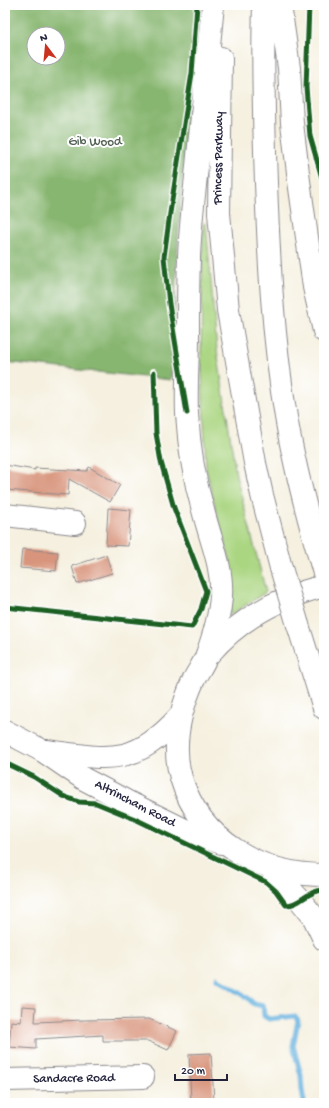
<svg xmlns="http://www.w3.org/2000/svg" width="329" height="1108" font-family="'Gochi Hand',sans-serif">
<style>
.green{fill:#aad581;stroke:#667c5e}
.forest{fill:#87b66f;stroke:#546c55;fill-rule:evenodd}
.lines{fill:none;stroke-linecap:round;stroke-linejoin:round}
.stream{stroke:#65b1de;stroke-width:5}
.building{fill:#d8947c}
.minor-casing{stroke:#8c898d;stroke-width:24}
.highway-casing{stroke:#8c898d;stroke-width:24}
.minor{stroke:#fff;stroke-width:22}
.highway{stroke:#fff;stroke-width:22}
.highway-bridge-casing{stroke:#8c898d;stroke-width:24;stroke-linecap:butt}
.highway-bridge{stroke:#fff;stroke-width:22}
.cycleway-casing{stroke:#fff;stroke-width:8}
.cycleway{stroke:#1b5e20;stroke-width:5}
.labels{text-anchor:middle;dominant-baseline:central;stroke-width:4;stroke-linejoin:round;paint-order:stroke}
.park-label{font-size:13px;fill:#526154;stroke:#fff}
.street-label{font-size:13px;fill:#22223b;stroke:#fff}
</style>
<rect width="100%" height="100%" fill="#fff"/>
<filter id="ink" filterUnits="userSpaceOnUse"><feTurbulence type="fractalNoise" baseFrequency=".025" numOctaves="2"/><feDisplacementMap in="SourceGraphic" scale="8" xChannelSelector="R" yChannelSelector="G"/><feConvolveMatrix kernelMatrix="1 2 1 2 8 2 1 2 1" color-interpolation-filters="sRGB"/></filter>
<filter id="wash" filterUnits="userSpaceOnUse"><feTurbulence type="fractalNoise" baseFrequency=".012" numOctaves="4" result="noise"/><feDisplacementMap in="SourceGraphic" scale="16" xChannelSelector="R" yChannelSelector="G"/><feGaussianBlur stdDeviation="0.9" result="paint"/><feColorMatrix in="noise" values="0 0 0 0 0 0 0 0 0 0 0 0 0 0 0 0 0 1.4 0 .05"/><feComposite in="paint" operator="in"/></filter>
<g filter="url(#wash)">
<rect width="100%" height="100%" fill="#f5f0df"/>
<path class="green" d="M 206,223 L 217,350 L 236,475 L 266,592 L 230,615 L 230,560 L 220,526 L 206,469 L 201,353 L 203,224 Z"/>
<path class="forest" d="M 5,5 L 196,5 L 179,225 L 171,380 L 5,362 ZM 34,34 L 58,34 L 58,58 L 34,58 Z"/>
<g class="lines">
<path class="stream" d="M 217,978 L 248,998 L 254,1004 L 263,1006 L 264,1016 L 269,1019 L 295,1016 L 298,1020 L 293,1046 L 301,1075 L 302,1090 L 304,1102"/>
</g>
<g id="blocks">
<path class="building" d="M 5,465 L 35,470 L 35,468 L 87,471 L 89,467 L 120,485 L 110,502 L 69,479 L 68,495 L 5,490 Z
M 108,508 L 131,510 L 128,546 L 106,545 Z
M 22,549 L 58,552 L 56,571 L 20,568 Z
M 106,555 L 112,573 L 77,584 L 72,566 Z
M 22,1006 L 36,1007 L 35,1022 L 84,1020 L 149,1019 L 177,1031 L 168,1050 L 148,1041 L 103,1041 L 103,1035 L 36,1039 L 36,1049 L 9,1047 L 11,1021 L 21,1022 Z
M 211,1053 L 214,1100 L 191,1101 L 189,1054 Z"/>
</g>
</g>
<g filter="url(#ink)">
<use href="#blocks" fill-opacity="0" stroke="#8c898d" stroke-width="1"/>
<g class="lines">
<g class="minor-casing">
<path id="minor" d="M 5,515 L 75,523
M 5,1080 L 143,1077"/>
</g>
<g class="highway-casing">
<path id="highway" d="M 213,5 C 208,55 203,105 198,156 C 195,190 190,224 189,258 C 188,284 188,310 188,336 C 188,362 186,388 187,414 C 189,446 194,479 203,510 C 210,539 223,566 221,596 C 220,616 213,638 206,657 C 203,665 198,671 194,679 C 180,710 171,744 181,778 C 200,841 261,875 324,875
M 264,5 C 262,64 264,124 266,183 C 269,262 273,340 286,417 C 295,470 309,522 324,573
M 280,5 L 289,68 L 292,123 L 299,181 L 314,287 L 324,331
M 221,58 L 219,213 L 228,310 L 255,463 L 262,495 L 281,568
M 298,625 L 324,708
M 209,654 C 239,619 280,597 324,586
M 5,731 L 43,751 L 84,779 L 126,801 L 185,830 L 221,843
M 46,751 C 108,759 134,767 179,717
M 269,866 L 300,900 L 313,916 L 324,939"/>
</g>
<use href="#minor" class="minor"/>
<use href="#highway" class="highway"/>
<g class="highway-bridge-casing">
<path id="highway-bridge" d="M 281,568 L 298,625"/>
</g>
<use href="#highway-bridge" class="highway-bridge"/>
<g class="cycleway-casing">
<path id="cycleway" d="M 309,5 L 306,87 L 310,136 L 324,185
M 187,413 L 169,304 L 164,257 L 170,213 L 192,73 L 197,5
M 5,607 L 192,627 L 201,609 L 206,591 L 174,508 L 161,462 L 156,433 L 154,372
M 5,763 L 34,777 L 63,796 L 79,802 L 96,803 L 135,819 L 247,873 L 266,882 L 276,891 L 286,905 C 299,906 308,890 324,890"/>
</g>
<use href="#cycleway" class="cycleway"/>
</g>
</g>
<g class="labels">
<g class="park-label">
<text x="95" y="142">Gib Wood</text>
</g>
<g class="street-label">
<text transform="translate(219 158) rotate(-89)">Princess Parkway</text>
<text transform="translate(135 804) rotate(27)">Altrincham Road</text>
<text transform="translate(74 1079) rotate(-1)">Sandacre Road</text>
</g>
</g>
<rect width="329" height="1108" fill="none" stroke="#fff" stroke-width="20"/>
<g transform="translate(46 46) rotate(344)"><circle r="19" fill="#ffffff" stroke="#a7a7b1"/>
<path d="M0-3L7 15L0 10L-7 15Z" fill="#c8321e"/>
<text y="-6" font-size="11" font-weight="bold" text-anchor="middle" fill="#22223b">N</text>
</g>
<path d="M175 1074v6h52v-6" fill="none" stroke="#22223b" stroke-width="2"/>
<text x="181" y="1074" font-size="12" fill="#22223b" stroke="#ffffff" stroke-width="3" paint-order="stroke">20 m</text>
</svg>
